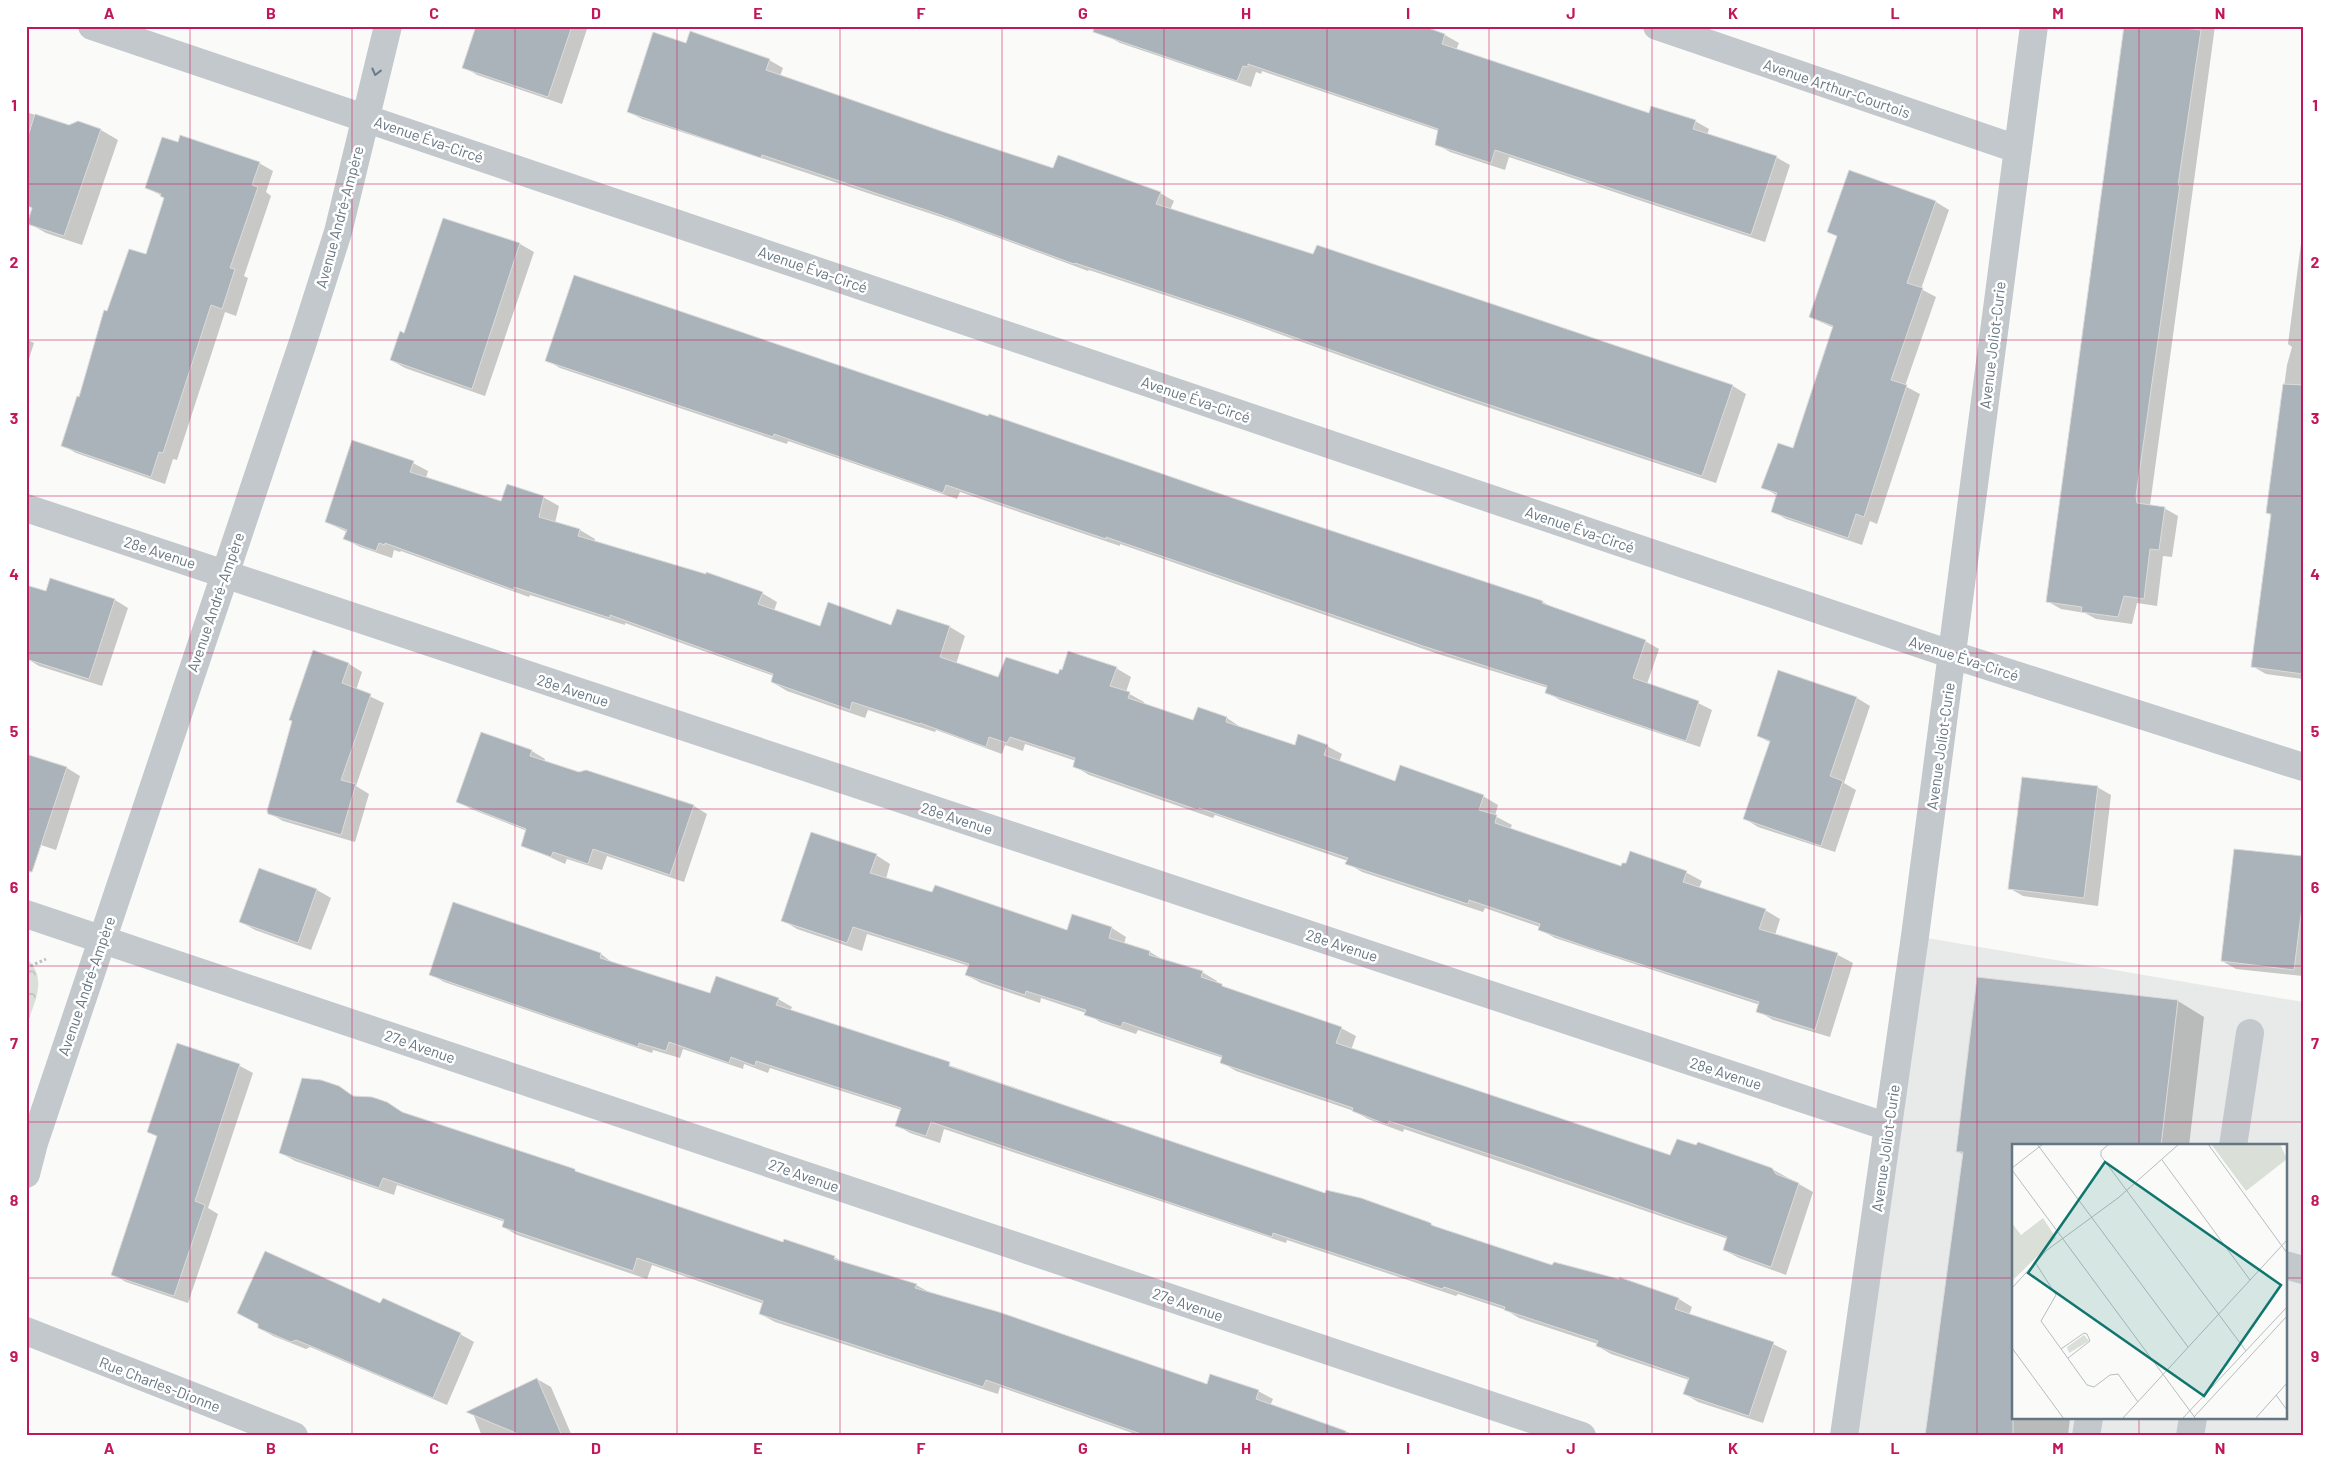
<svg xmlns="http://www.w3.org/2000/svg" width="2329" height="1462" font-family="Barlow,sans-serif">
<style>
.built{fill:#e8e9e9;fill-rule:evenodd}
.park{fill:url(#park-crowns)}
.shadow{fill:#0003}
.building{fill:#aab3b9;stroke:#dcdcda}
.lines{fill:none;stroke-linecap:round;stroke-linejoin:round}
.path{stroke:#bbbfc2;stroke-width:3;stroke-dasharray:2.5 2.5;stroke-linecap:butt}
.minor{stroke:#c3c8cc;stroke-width:28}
.oneway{stroke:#6a7a87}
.grid{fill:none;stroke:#c2185b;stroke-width:1;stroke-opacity:0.55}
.labels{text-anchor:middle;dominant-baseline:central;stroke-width:5;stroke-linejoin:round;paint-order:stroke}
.street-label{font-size:15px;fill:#657683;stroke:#fff}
.inset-road{fill:none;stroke:#b5bdc2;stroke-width:1}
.view{fill:#0f766e;fill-opacity:0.15;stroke:#0f766e;stroke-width:2.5}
.inset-edge{fill:none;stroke:#657683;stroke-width:2.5}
.neatline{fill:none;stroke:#c2185b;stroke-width:2}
.grid-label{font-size:16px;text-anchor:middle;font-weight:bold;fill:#c2185b}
</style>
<defs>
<pattern id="park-crowns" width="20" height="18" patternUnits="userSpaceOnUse" patternTransform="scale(1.25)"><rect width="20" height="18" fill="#dadfd7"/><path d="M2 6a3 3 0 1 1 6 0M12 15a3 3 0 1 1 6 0" fill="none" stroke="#b4b9b4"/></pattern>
</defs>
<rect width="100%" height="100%" fill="#fafaf8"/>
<path class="built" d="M 1915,936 L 2303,1002 L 2303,1436 L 1844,1436 ZM 2013,1146 L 2285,1146 L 2285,1418 L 2013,1418 Z"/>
<path class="park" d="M 26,958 C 49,978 34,1002 26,1027 Z"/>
<path class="shadow" d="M 483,26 L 588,26 L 562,104 L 477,75 L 464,67 Z
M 1418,26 L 1445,35 L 1459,43 L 1456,50 L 1650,114 L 1695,121 L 1709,129 L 1707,135 L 1776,157 L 1790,165 L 1765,242 L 1509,157 L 1505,170 L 1450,152 L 1436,144 L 1439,131 L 1262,71 L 1261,74 L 1256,72 L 1251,87 L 1120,43 L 1106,35 Z
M 2125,26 L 2215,26 L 2150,505 L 2150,506 L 2164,508 L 2178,516 L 2172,557 L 2163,556 L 2157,606 L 2137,603 L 2132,624 L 2096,619 L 2085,613 L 2061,609 L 2047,601 Z
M 687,45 L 769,60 L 783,68 L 780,76 L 1054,170 L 1160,193 L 1174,201 L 1170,210 L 1314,255 L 1317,246 L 1733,386 L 1746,394 L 1716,483 L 1460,398 L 1240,320 L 1089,270 L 1088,271 L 956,222 L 642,119 L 629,112 Z
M 26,112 L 69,126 L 101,130 L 118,140 L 82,245 L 46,233 L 28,223 L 33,208 L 26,200 Z
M 259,163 L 273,171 L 266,192 L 271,196 L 244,276 L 248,278 L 236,316 L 225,312 L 177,460 L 173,459 L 165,484 L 76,453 L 62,445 L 108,313 L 146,256 L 166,198 L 147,188 Z
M 1850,172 L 1936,202 L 1949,210 L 1921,289 L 1936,297 L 1905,386 L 1920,394 L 1877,524 L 1870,521 L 1862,545 L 1786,519 L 1772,511 L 1776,495 L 1763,487 L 1794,449 L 1834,328 L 1810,317 L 1838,237 L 1829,232 Z
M 444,219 L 520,244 L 534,252 L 485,396 L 405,368 L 391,360 L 404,334 Z
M 2303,228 L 2303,679 L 2266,674 L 2252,666 L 2272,516 L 2267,513 L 2287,365 L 2292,347 L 2288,344 Z
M 26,339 L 34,343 L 26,368 Z
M 546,360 L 1214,493 L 1543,602 L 1555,609 L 1645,641 L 1659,649 L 1647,684 L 1698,703 L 1712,710 L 1700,747 L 1560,700 L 1546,692 L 1548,688 L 1438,654 L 1120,544 L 1120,546 L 960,492 L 957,499 L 788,441 L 787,444 L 560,368 Z
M 413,463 L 428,471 L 426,478 L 502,503 L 543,497 L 559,506 L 555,523 L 580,530 L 595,539 L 594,542 L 762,593 L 777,602 L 774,611 L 821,628 L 892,627 L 897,610 L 950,627 L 965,636 L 956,664 L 999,679 L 1059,676 L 1116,668 L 1131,677 L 1126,692 L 1144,702 L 1144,705 L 1194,722 L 1227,718 L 1242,728 L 1295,747 L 1327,746 L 1342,754 L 1339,762 L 1395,783 L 1483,796 L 1498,805 L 1495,816 L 1512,825 L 1510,829 L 1622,867 L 1627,865 L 1631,853 L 1687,873 L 1702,881 L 1699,888 L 1765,910 L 1780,919 L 1775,935 L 1838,955 L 1853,963 L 1830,1037 L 1773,1020 L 1758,1011 L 1760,1005 L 1555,938 L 1539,929 L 1540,927 L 1485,908 L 1483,912 L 1362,872 L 1347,863 L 1348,861 L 1215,815 L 1213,818 L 1089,775 L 1074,766 L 1076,761 L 1025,744 L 1023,751 L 1005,745 L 1002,754 L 936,730 L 935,732 L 868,710 L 865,718 L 787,691 L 772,682 L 774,676 L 625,623 L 625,625 L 530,595 L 529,597 L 401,551 L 400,552 L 394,550 L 392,558 L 360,547 L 345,539 L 347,532 L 326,522 Z
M 51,579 L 115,600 L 128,608 L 102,686 L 39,666 L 26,658 Z
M 314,652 L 349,664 L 362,672 L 356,690 L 384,703 L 356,786 L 369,794 L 355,842 L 283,821 L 269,813 Z
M 1857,698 L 1870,706 L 1844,783 L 1856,790 L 1835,852 L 1758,827 L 1745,819 L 1771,743 L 1758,736 Z
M 482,733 L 532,751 L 545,759 L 544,762 L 579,774 L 586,771 L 694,806 L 707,814 L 684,882 L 607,856 L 602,870 L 567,859 L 565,864 L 523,845 L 527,831 L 471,809 L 457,801 Z
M 26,755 L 67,768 L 80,776 L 56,850 L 26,840 Z
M 2097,787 L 2111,795 L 2098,906 L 2023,896 L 2009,888 Z
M 876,855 L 890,864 L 886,879 L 1068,931 L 1112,928 L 1126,937 L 1124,944 L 1150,952 L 1165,961 L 1202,972 L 1217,981 L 1216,983 L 1229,990 L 1341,1028 L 1356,1036 L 1351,1050 L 1671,1156 L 1772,1169 L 1813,1192 L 1786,1275 L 1739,1258 L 1724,1250 L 1728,1239 L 1404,1129 L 1403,1132 L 1368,1119 L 1354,1111 L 1236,1071 L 1221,1062 L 1223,1058 L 1138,1030 L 1136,1034 L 1100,1022 L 1086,1013 L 1041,998 L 1040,1003 L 981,983 L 966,975 L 969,966 L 867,934 L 862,951 L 797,929 L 782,920 Z
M 2303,858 L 2303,976 L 2236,969 L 2222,961 Z
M 260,869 L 317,890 L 331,898 L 311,950 L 255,930 L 241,922 Z
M 454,903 L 601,954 L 614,964 L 711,994 L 778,999 L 792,1007 L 790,1011 L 1326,1194 L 1431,1224 L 1439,1229 L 1553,1266 L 1679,1299 L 1692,1307 L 1689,1315 L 1773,1344 L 1787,1351 L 1763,1423 L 1698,1402 L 1685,1394 L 1689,1380 L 1611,1354 L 1597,1346 L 1598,1344 L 1519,1318 L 1506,1310 L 1458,1294 L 1456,1296 L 1287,1240 L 1286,1243 L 944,1129 L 940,1143 L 910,1133 L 896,1125 L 901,1110 L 770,1068 L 768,1073 L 744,1064 L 743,1069 L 683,1049 L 680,1058 L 653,1050 L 652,1053 L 444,982 L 430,974 Z
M 2178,1001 L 2204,1017 L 2189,1146 L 2013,1146 L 2013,1418 L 2070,1418 L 2068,1436 L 1926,1436 L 1964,1155 L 1957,1151 Z
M 177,1044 L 240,1066 L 253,1073 L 208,1208 L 218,1214 L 188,1303 L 126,1282 L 112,1274 L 158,1137 L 148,1132 Z
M 338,1087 L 356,1097 L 387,1103 L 407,1116 L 575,1171 L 583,1176 L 784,1243 L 834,1257 L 847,1264 L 916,1285 L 931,1293 L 1208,1385 L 1258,1391 L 1273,1399 L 1270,1406 L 1359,1436 L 1141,1436 L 1000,1387 L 998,1394 L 775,1322 L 760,1314 L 764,1304 L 652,1265 L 647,1279 L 517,1235 L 503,1227 L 505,1222 L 397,1185 L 394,1195 L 295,1161 L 281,1153 Z
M 381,1305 L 460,1334 L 474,1342 L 447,1405 L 310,1347 L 306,1349 L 273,1336 L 259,1328 Z
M 537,1379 L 551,1387 L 572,1436 L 482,1436 L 472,1411 Z"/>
<path class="building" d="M 476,26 L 572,26 L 548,97 L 462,68 Z
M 1094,26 L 1423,26 L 1445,34 L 1442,44 L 1649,113 L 1651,106 L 1696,120 L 1693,129 L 1777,156 L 1751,235 L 1495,150 L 1491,163 L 1435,145 L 1438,129 L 1248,64 L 1248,67 L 1243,66 L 1237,81 L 1093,32 Z
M 2124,26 L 2166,26 L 2201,30 L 2178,185 L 2180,185 L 2136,496 L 2137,503 L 2165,507 L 2159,550 L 2150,549 L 2144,599 L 2124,596 L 2118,617 L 2081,612 L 2082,607 L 2046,602 Z
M 690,31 L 770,59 L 766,70 L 941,131 L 1053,168 L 1058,155 L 1161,192 L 1156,204 L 1313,254 L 1317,245 L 1733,385 L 1702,476 L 1445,390 L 1225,313 L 1075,263 L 1074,264 L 941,215 L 762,155 L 761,158 L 627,112 L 653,32 L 686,43 Z
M 35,114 L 69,125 L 78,121 L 101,129 L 64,236 L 27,224 L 32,208 L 26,205 L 26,142 Z
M 180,135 L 260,162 L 252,185 L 258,187 L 230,268 L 235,269 L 222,309 L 211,305 L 163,453 L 159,452 L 151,477 L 61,446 L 77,396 L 79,397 L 104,310 L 107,311 L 129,249 L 146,254 L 164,198 L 160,196 L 161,194 L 145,188 L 162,137 L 178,142 Z
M 1849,170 L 1936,201 L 1907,283 L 1923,288 L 1891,380 L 1907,385 L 1864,517 L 1856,514 L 1848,538 L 1771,512 L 1777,493 L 1761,488 L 1778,443 L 1793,448 L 1833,326 L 1809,317 L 1837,236 L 1827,232 Z
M 443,218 L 520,243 L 472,389 L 390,360 L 400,331 L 404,333 Z
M 574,275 L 988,416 L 989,414 L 1215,492 L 1543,601 L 1542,603 L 1646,640 L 1633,678 L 1699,701 L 1686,741 L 1545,693 L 1547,686 L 1423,646 L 1106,537 L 1106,539 L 946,485 L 943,493 L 774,434 L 773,437 L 545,361 Z
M 2283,384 L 2303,385 L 2303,674 L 2251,667 L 2271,514 L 2266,513 Z
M 352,440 L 414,461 L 410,472 L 501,501 L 507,484 L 544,496 L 539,517 L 580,529 L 578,536 L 706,574 L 706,572 L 763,592 L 758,604 L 820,626 L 828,602 L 891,625 L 897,609 L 950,626 L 940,657 L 998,677 L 1006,657 L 1058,674 L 1060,669 L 1062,670 L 1068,651 L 1117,667 L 1110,686 L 1130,692 L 1128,698 L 1193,720 L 1198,707 L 1227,717 L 1226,722 L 1295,745 L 1298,734 L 1328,745 L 1324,755 L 1395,781 L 1400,765 L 1484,795 L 1479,810 L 1497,815 L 1495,823 L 1621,866 L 1622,863 L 1626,863 L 1630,851 L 1687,871 L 1683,882 L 1766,909 L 1759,929 L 1838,953 L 1815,1030 L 1756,1012 L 1759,1002 L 1593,949 L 1538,930 L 1540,924 L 1469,900 L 1468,904 L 1345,864 L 1348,858 L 1199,808 L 1198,810 L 1073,767 L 1075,758 L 1010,737 L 1007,743 L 989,737 L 986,747 L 920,723 L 920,724 L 852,702 L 850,710 L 771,682 L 773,674 L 610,615 L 610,618 L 514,587 L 514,590 L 385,543 L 385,545 L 379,543 L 376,551 L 343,539 L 347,530 L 325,522 Z
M 50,578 L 115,599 L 89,679 L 26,659 L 26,585 L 46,591 Z
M 313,650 L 349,663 L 342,683 L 371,694 L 341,780 L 356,784 L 341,835 L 268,814 L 267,811 L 292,721 L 289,720 Z
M 1778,670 L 1857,697 L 1830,776 L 1843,781 L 1821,846 L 1743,819 L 1770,741 L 1757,736 Z
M 481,732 L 532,750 L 530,756 L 579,772 L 586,770 L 694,805 L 670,875 L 593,849 L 588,864 L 553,852 L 551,857 L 521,846 L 526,829 L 456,802 Z
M 26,754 L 67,767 L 32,872 L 26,871 Z
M 2022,777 L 2098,786 L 2084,898 L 2008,889 Z
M 811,832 L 877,854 L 870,873 L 932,892 L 935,885 L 1067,930 L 1072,914 L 1112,927 L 1109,938 L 1150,951 L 1149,955 L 1203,971 L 1201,977 L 1222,984 L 1222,986 L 1342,1027 L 1336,1043 L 1670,1155 L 1677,1139 L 1696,1145 L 1698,1142 L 1772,1168 L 1776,1174 L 1799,1183 L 1771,1267 L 1723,1250 L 1727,1237 L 1522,1165 L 1389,1121 L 1388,1125 L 1352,1111 L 1353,1108 L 1220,1063 L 1222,1056 L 1123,1022 L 1121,1027 L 1084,1015 L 1086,1010 L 1026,991 L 1025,995 L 965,975 L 969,964 L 853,927 L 847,943 L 781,921 Z
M 2234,849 L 2303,856 L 2303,899 L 2294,970 L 2221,961 Z
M 259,868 L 317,889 L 298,943 L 239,922 Z
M 453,902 L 601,953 L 600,958 L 710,993 L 716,976 L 779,998 L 776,1005 L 950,1062 L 949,1066 L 1120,1124 L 1325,1193 L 1326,1190 L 1361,1198 L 1431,1223 L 1431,1225 L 1552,1265 L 1554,1262 L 1619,1279 L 1619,1277 L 1679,1298 L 1675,1309 L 1774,1342 L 1749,1416 L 1683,1394 L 1689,1378 L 1596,1346 L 1598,1341 L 1504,1310 L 1505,1307 L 1474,1297 L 1444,1287 L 1442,1289 L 1273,1233 L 1272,1237 L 931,1122 L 926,1136 L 895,1126 L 901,1108 L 756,1061 L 755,1066 L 731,1057 L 729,1063 L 669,1042 L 666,1051 L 639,1043 L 638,1047 L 429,975 Z
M 1977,977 L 2178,1000 L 2161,1146 L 2013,1146 L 2013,1436 L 1925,1436 L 1963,1152 L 1956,1152 Z
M 177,1043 L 240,1064 L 195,1201 L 205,1205 L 174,1296 L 111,1275 L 157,1136 L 147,1132 Z
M 302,1078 L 321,1080 L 339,1086 L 353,1096 L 372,1097 L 387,1102 L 402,1112 L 575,1169 L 575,1171 L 783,1242 L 784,1239 L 835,1256 L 834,1259 L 917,1284 L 915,1288 L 999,1312 L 1207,1384 L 1210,1374 L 1259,1390 L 1256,1399 L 1346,1431 L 1345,1436 L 1147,1436 L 986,1380 L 983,1387 L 759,1314 L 763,1301 L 637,1258 L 633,1271 L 502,1227 L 504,1220 L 383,1178 L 379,1188 L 279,1153 Z
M 265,1251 L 380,1303 L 383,1298 L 461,1333 L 433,1398 L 318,1349 L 296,1340 L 291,1342 L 258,1328 L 258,1324 L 237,1313 Z
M 537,1378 L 562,1436 L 523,1436 L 466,1412 Z"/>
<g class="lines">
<path class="path" d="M 26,968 L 46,959"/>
<path class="minor" d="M 92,26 L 1953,655 L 2303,767
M 1657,26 L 2017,149
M 26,508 L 1888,1127
M 26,914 L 1582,1436
M 2233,1146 L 2250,1033
M 26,1174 L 34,1143 L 302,345 L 338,232 L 388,26
M 2285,1265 L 2303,1270
M 26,1331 L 294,1436
M 1844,1436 L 1915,936 L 2034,26
M 2086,1436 L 2089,1418
M 2190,1436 L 2193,1418"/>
</g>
<defs><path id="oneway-chevron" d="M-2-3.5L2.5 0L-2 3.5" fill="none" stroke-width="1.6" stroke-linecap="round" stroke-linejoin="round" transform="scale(1.25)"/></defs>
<use class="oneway" href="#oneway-chevron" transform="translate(376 72) rotate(104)"/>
<path class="grid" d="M 190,26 L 190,1436M 352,26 L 352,1436M 515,26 L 515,1436M 677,26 L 677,1436M 840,26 L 840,1436M 1002,26 L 1002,1436M 1164,26 L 1164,1436M 1327,26 L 1327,1436M 1489,26 L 1489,1436M 1652,26 L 1652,1436M 1814,26 L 1814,1436M 1977,26 L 1977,1436M 2139,26 L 2139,1146M 26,184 L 2303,184M 26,340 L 2303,340M 26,496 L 2303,496M 26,653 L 2303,653M 26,809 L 2303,809M 26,966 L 2303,966M 26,1122 L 2303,1122M 26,1278 L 2013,1278M 2285,1278 L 2303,1278M 2139,1418 L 2139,1436"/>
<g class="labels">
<g class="street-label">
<text transform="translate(1837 88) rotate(19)">Avenue Arthur-Courtois</text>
<text transform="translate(429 139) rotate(19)">Avenue Éva-Circé</text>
<text transform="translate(339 217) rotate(-75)">Avenue André-Ampère</text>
<text transform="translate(813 269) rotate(19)">Avenue Éva-Circé</text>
<text transform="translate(1992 345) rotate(-83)">Avenue Joliot-Curie</text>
<text transform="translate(1196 399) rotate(19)">Avenue Éva-Circé</text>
<text transform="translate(1580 529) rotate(19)">Avenue Éva-Circé</text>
<text transform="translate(160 552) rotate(18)">28e Avenue</text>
<text transform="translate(215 602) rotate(-71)">Avenue André-Ampère</text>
<text transform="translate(1964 658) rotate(18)">Avenue Éva-Circé</text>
<text transform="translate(573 690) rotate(18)">28e Avenue</text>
<text transform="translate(1940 746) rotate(-82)">Avenue Joliot-Curie</text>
<text transform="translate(957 818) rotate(18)">28e Avenue</text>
<text transform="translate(1342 945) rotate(18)">28e Avenue</text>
<text transform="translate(86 986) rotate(-71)">Avenue André-Ampère</text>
<text transform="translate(420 1046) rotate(19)">27e Avenue</text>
<text transform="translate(1726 1073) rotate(18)">28e Avenue</text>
<text transform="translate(1885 1148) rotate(-82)">Avenue Joliot-Curie</text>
<text transform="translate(804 1175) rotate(19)">27e Avenue</text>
<text transform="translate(1188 1304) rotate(19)">27e Avenue</text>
<text transform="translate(160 1384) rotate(21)">Rue Charles-Dionne</text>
</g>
</g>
<g transform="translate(2012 1144)">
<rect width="275" height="275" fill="#fafaf8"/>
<path d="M 72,191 L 77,197 L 57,209 L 55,203 Z" fill="#dadfd7"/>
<path d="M 199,0 L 268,0 L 275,15 L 234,47 ZM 31,74 L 44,94 L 0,137 L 0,79 L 9,91 Z" fill="#dadfd7"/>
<path class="inset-road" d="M 25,0 L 176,203M 97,0 L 89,7 L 89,12 L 234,207M 196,0 L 275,109M 150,16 L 238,136M 0,24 L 31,0M 0,26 L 184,275M 23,118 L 44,151 L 29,177 L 75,241 L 82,243 L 98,231 L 106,230 L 126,258M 0,144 L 35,106 L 106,54 L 167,0M 0,204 L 52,275M 49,205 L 72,189 L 75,190 L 78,197 L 56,214M 264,251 L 275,266M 182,273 L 275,172M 110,275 L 275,96M 170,275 L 275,163M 243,275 L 275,239"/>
<path class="view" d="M 93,18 L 269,141 L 192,252 L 16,129 Z"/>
<rect width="275" height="275" class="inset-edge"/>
</g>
<rect width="2329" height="1462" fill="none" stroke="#ffffff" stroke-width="55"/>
<rect x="28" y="28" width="2274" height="1406" class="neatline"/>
<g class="grid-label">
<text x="109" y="19">A</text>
<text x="271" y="19">B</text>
<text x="434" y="19">C</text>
<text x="596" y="19">D</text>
<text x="758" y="19">E</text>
<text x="921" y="19">F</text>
<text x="1083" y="19">G</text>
<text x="1246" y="19">H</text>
<text x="1408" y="19">I</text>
<text x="1571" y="19">J</text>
<text x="1733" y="19">K</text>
<text x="1895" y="19">L</text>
<text x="2058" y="19">M</text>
<text x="2220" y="19">N</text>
<text x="14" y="111">1</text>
<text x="2315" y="111">1</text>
<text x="14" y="268">2</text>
<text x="2315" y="268">2</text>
<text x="14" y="424">3</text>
<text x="2315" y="424">3</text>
<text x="14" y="580">4</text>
<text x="2315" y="580">4</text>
<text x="14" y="737">5</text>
<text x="2315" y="737">5</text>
<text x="14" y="893">6</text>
<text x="2315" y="893">6</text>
<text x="14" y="1049">7</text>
<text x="2315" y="1049">7</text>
<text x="14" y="1206">8</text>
<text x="2315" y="1206">8</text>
<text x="14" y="1362">9</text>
<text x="2315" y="1362">9</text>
<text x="109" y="1454">A</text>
<text x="271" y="1454">B</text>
<text x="434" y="1454">C</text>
<text x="596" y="1454">D</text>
<text x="758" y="1454">E</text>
<text x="921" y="1454">F</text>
<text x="1083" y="1454">G</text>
<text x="1246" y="1454">H</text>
<text x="1408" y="1454">I</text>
<text x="1571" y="1454">J</text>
<text x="1733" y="1454">K</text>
<text x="1895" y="1454">L</text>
<text x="2058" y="1454">M</text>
<text x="2220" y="1454">N</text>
</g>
</svg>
